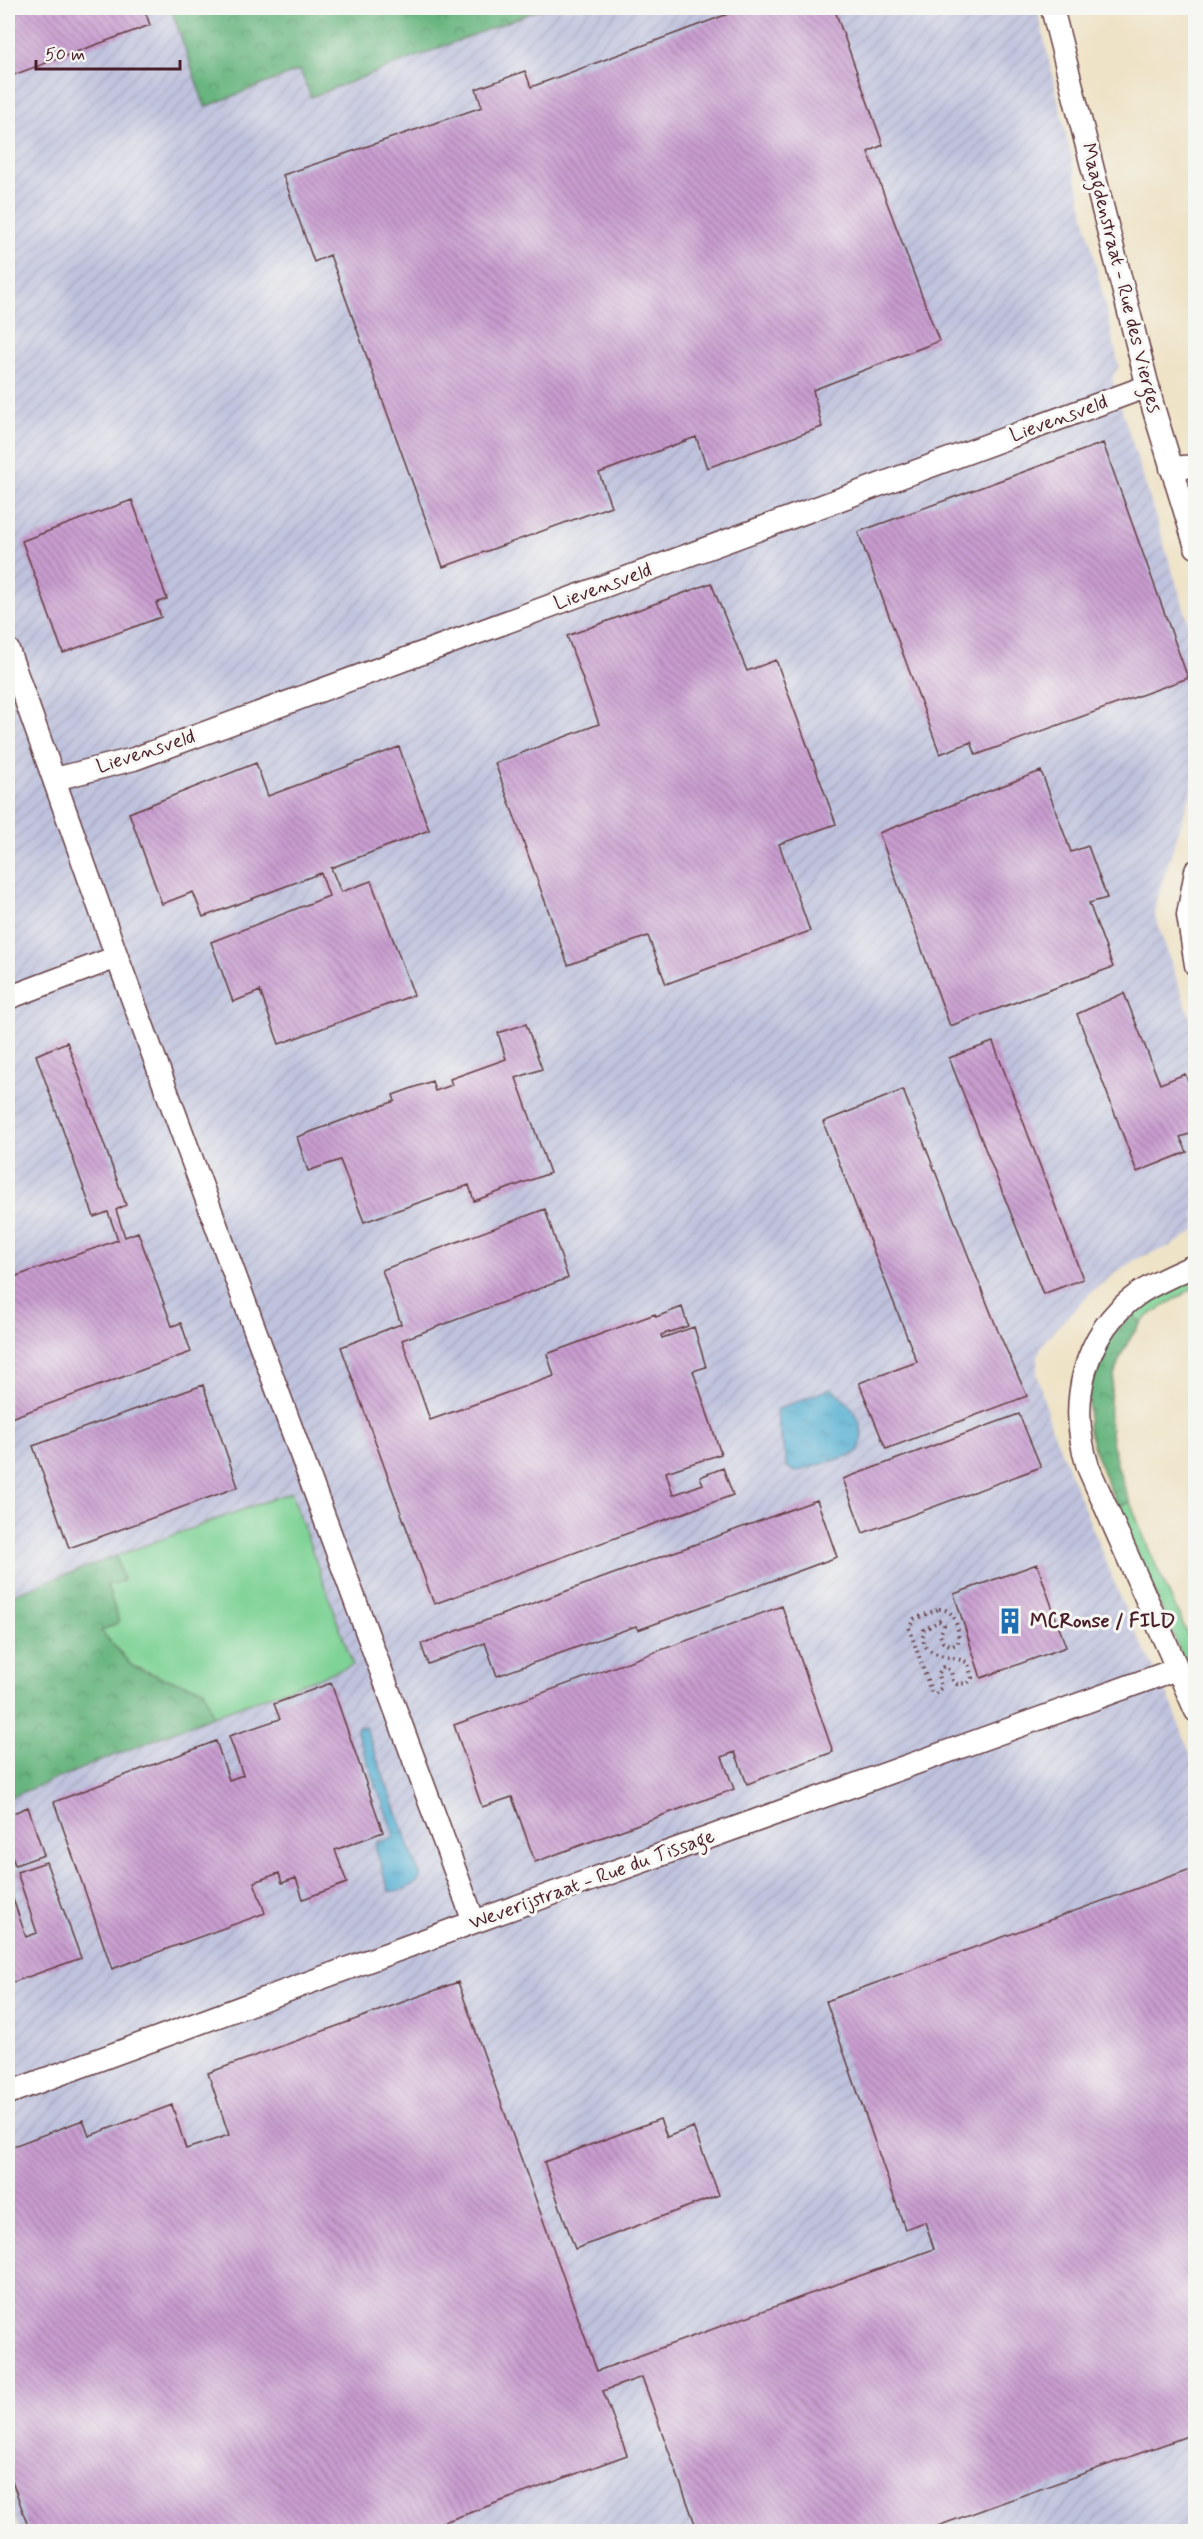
<svg xmlns="http://www.w3.org/2000/svg" width="1203" height="2539" font-family="Mynerve,sans-serif">
<style>
.industrial{fill:url(#industrial-furrows)}
.green{fill:#7fd396;stroke:#647960;stroke-width:1.5}
.forest{fill:url(#forest-crowns);stroke:#586a55;stroke-width:1.5}
.water{fill:url(#water-ripples);stroke:#50677e;stroke-width:1.5}
.building{fill:url(#building-back-hatch)}
.lines{fill:none;stroke-linecap:round;stroke-linejoin:round}
.street-casing{stroke:#633c42;stroke-width:25}
.path{stroke:#633c42;stroke-width:4;stroke-dasharray:1.5 4.5;stroke-linecap:butt}
.street{stroke:#fff;stroke-width:22}
.labels{text-anchor:middle;dominant-baseline:central;stroke-width:6;stroke-linejoin:round;paint-order:stroke}
.street-label{font-size:20px;fill:#4a1f2b;stroke:#f6f6f2}
.poi-label{font-size:20px;font-weight:bold;fill:#4a1f2b;stroke:#f6f6f2;text-anchor:start}
</style>
<defs>
<pattern id="industrial-furrows" width="10" height="10" patternUnits="userSpaceOnUse" patternTransform="scale(1.5)"><rect width="10" height="10" fill="#bfc2dd"/><path d="M-1 1l2-2M0 10L10 0M9 11l2-2" fill="none" stroke="#a6a6be"/></pattern>
<pattern id="forest-crowns" width="20" height="18" patternUnits="userSpaceOnUse" patternTransform="scale(1.5)"><rect width="20" height="18" fill="#67b57f"/><path d="M2 6a3 3 0 1 1 6 0M12 15a3 3 0 1 1 6 0" fill="none" stroke="#579368"/></pattern>
<pattern id="water-ripples" width="26" height="14" patternUnits="userSpaceOnUse" patternTransform="scale(1.5)"><rect width="26" height="14" fill="#55afd2"/><path d="M2 4q2-2 4 0t4 0M15 11q2-2 4 0t4 0" fill="none" stroke="#488eab"/></pattern>
<pattern id="building-back-hatch" width="6" height="6" patternUnits="userSpaceOnUse" patternTransform="scale(1.5)"><rect width="6" height="6" fill="#c89ccf"/><path d="M-1 5l2 2M0 0l6 6M5-1l2 2" fill="none" stroke="#a47fa8"/></pattern>
</defs>
<rect width="100%" height="100%" fill="#f6f6f2"/>
<filter id="ink" filterUnits="userSpaceOnUse"><feTurbulence type="fractalNoise" baseFrequency=".0167" numOctaves="2"/><feDisplacementMap in="SourceGraphic" scale="12" xChannelSelector="R" yChannelSelector="G"/><feConvolveMatrix kernelMatrix="1 2 1 2 8 2 1 2 1" color-interpolation-filters="sRGB"/></filter>
<filter id="wash" filterUnits="userSpaceOnUse"><feTurbulence type="fractalNoise" baseFrequency=".008" numOctaves="4" result="noise"/><feDisplacementMap in="SourceGraphic" scale="24" xChannelSelector="R" yChannelSelector="G"/><feGaussianBlur stdDeviation="1.35" result="paint"/><feColorMatrix in="noise" values="0 0 0 0 0 0 0 0 0 0 0 0 0 0 0 0 0 1.4 0 .05"/><feComposite in="paint" operator="in"/></filter>
<g filter="url(#wash)">
<rect width="100%" height="100%" fill="#efe3c7"/>
<path class="industrial" d="M 8,8 L 171,8 L 205,107 L 300,70 L 311,97 L 544,8 L 1037,8 L 1119,366 L 1112,378 L 1195,643 L 1195,780 L 1156,901 L 1155,916 L 1195,1032 L 1195,1231 L 1171,1246 L 1138,1258 L 1118,1271 L 1089,1294 L 1046,1339 L 1037,1355 L 1037,1374 L 1051,1426 L 1129,1619 L 1172,1704 L 1195,1768 L 1195,2531 L 20,2532 L 8,2498 L 8,1798 L 213,1716 L 353,1665 L 291,1492 L 8,1596 Z"/>
<path class="green" d="M 1195,1274 L 1195,1287 L 1151,1314 L 1141,1323 L 1132,1314 L 1156,1294 Z
M 291,1492 L 353,1665 L 213,1716 L 204,1689 L 162,1678 L 132,1666 L 100,1630 L 119,1622 L 107,1585 L 123,1581 L 116,1556 Z
M 1130,1502 L 1152,1557 L 1195,1650 L 1195,1686 L 1117,1506 Z"/>
<path class="forest" d="M 171,8 L 544,8 L 311,97 L 300,70 L 205,107 Z
M 1132,1314 L 1141,1323 C 1097,1378 1105,1440 1130,1502 L 1117,1506 L 1096,1455 L 1088,1428 L 1089,1392 L 1104,1342 Z
M 116,1556 L 123,1581 L 107,1585 L 119,1622 L 101,1631 L 132,1666 L 163,1678 L 204,1689 L 213,1716 L 8,1798 L 8,1596 Z"/>
<path class="water" d="M 831,1388 C 851,1403 871,1428 857,1453 L 796,1472 L 787,1467 L 776,1410 Z
M 365,1726 L 421,1878 C 416,1886 399,1892 389,1891 L 376,1849 L 377,1842 L 394,1838 L 393,1832 L 357,1732 L 358,1727 Z"/>
<g id="blocks">
<path class="building" d="M 8,8 L 144,8 L 150,25 L 8,77 Z
M 744,8 L 834,8 L 883,145 L 868,152 L 939,341 L 813,390 L 822,427 L 707,468 L 696,437 L 599,473 L 611,506 L 443,567 L 330,255 L 314,262 L 283,175 L 482,107 L 476,89 L 525,71 L 531,87 Z
M 1103,443 L 1188,678 L 976,755 L 971,742 L 940,754 L 858,532 Z
M 132,500 L 167,599 L 156,603 L 161,617 L 63,653 L 22,541 Z
M 711,583 L 747,671 L 776,660 L 836,824 L 779,844 L 810,931 L 666,984 L 648,936 L 568,965 L 495,763 L 599,724 L 567,636 Z
M 399,747 L 429,830 L 331,868 L 341,892 L 371,881 L 414,995 L 279,1044 L 260,991 L 233,1002 L 211,942 L 329,896 L 321,873 L 203,917 L 193,892 L 162,904 L 129,813 L 256,763 L 268,796 Z
M 1041,771 L 1071,852 L 1088,846 L 1107,898 L 1089,903 L 1113,967 L 950,1026 L 879,833 Z
M 1124,993 L 1160,1084 L 1185,1074 L 1196,1100 L 1196,1132 L 1180,1137 L 1187,1152 L 1137,1172 L 1077,1014 Z
M 526,1024 L 542,1069 L 516,1078 L 550,1173 L 474,1201 L 469,1185 L 364,1222 L 340,1160 L 308,1171 L 297,1137 L 395,1101 L 393,1095 L 432,1081 L 435,1091 L 452,1085 L 450,1079 L 506,1059 L 498,1033 Z
M 67,1042 L 126,1205 L 116,1210 L 125,1237 L 138,1232 L 172,1326 L 181,1323 L 191,1352 L 8,1419 L 8,1279 L 118,1240 L 108,1212 L 94,1217 L 36,1055 Z
M 993,1042 L 1083,1279 L 1043,1294 L 949,1058 Z
M 903,1090 L 998,1331 L 1027,1396 L 886,1449 L 859,1383 L 917,1362 L 823,1122 Z
M 545,1209 L 568,1278 L 402,1340 L 430,1420 L 554,1376 L 547,1354 L 655,1314 L 656,1317 L 682,1307 L 688,1326 L 661,1335 L 662,1338 L 694,1327 L 706,1367 L 693,1371 L 721,1454 L 666,1472 L 673,1495 L 703,1484 L 700,1477 L 723,1468 L 733,1495 L 434,1604 L 341,1347 L 401,1324 L 382,1270 Z
M 203,1385 L 238,1487 L 69,1548 L 33,1446 Z
M 1019,1414 L 1041,1467 L 863,1533 L 843,1479 Z
M 817,1500 L 837,1557 L 638,1630 L 636,1626 L 497,1676 L 485,1643 L 428,1664 L 421,1644 Z
M 1037,1564 L 1066,1647 L 981,1678 L 954,1594 Z
M 782,1606 L 833,1752 L 747,1784 L 735,1752 L 722,1757 L 734,1789 L 535,1862 L 512,1797 L 482,1807 L 454,1725 Z
M 331,1683 L 383,1832 L 335,1850 L 347,1883 L 303,1899 L 296,1878 L 282,1883 L 279,1873 L 254,1882 L 265,1913 L 112,1969 L 54,1802 L 216,1741 L 229,1780 L 243,1775 L 229,1736 L 280,1719 L 274,1704 Z
M 28,1807 L 44,1855 L 15,1865 L 11,1854 L 8,1856 L 8,1815 Z
M 46,1862 L 81,1958 L 8,1984 L 8,1891 L 10,1890 L 26,1937 L 37,1933 L 17,1872 Z
M 1196,1867 L 1196,2433 L 921,2532 L 698,2532 L 642,2377 L 603,2391 L 627,2455 L 417,2532 L 30,2532 L 8,2469 L 8,2148 L 83,2120 L 89,2136 L 172,2105 L 186,2149 L 229,2135 L 208,2073 L 458,1982 L 597,2371 L 934,2249 L 925,2222 L 905,2229 L 826,2001 Z
M 660,2119 L 667,2137 L 693,2127 L 719,2195 L 575,2249 L 544,2162 Z"/>
</g>
</g>
<g filter="url(#ink)">
<use href="#blocks" fill-opacity="0" stroke="#633c42" stroke-width="1.5"/>
<g class="lines">
<g class="street-casing">
<path id="street" d="M 1052,8 L 1153,407 L 1196,547
M 1171,468 L 1196,466
M 8,650 L 117,957 L 474,1922
M 55,779 L 134,759 L 1148,386
M 1196,871 L 1188,915 L 1196,965
M 8,998 L 117,957
M 1196,1265 C 1176,1274 1156,1282 1138,1294 C 1082,1334 1068,1405 1088,1467 L 1196,1711
M 8,2093 L 474,1922 L 1177,1669"/>
</g>
<path class="path" d="M 939,1609 C 955,1608 960,1630 958,1643 L 952,1646 L 943,1642 L 940,1635 L 944,1625 L 939,1621 L 924,1630 C 917,1659 952,1654 968,1663 L 972,1678 L 968,1683 L 957,1684 L 953,1680 L 951,1671 L 943,1667 L 938,1674 L 941,1688 L 935,1694 L 931,1691 L 909,1628 L 914,1619 Z"/>
<use href="#street" class="street"/>
</g>
</g>
<defs>
<g id="building-bare" transform="scale(2.07)"><path d="M-4-6H4V6H1V3H-1V6H-4ZM-2.5-4.3h1.7v1.8h-1.7ZM.8-4.3h1.7v1.8H.8ZM-2.5-1h1.7V.8h-1.7ZM.8-1h1.7V.8H.8Z" fill="#1f6fb2" stroke="#f6f6f2" stroke-width="2.5" paint-order="stroke"/></g>
</defs>
<g fill-rule="evenodd">
<use href="#building-bare" x="1010" y="1621"/>
</g>
<g class="labels">
<g class="street-label">
<text transform="translate(1121 278) rotate(76)">Maagdenstraat - Rue des Vierges</text>
<text transform="translate(1059 419) rotate(-20)">Lievensveld</text>
<text transform="translate(603 587) rotate(-20)">Lievensveld</text>
<text transform="translate(146 752) rotate(-18)">Lievensveld</text>
<text transform="translate(592 1880) rotate(-20)">Weverijstraat - Rue du Tissage</text>
</g>
<g class="poi-label">
<text x="1030" y="1621">MCRonse / FILD</text>
</g>
</g>
<rect width="1203" height="2539" fill="none" stroke="#f6f6f2" stroke-width="30"/>
<path d="M36 60v9h144v-9" fill="none" stroke="#4a1f2b" stroke-width="3"/>
<text x="45" y="60" font-size="18" fill="#4a1f2b" stroke="#f6f6f2" stroke-width="4.5" paint-order="stroke">50 m</text>
</svg>
